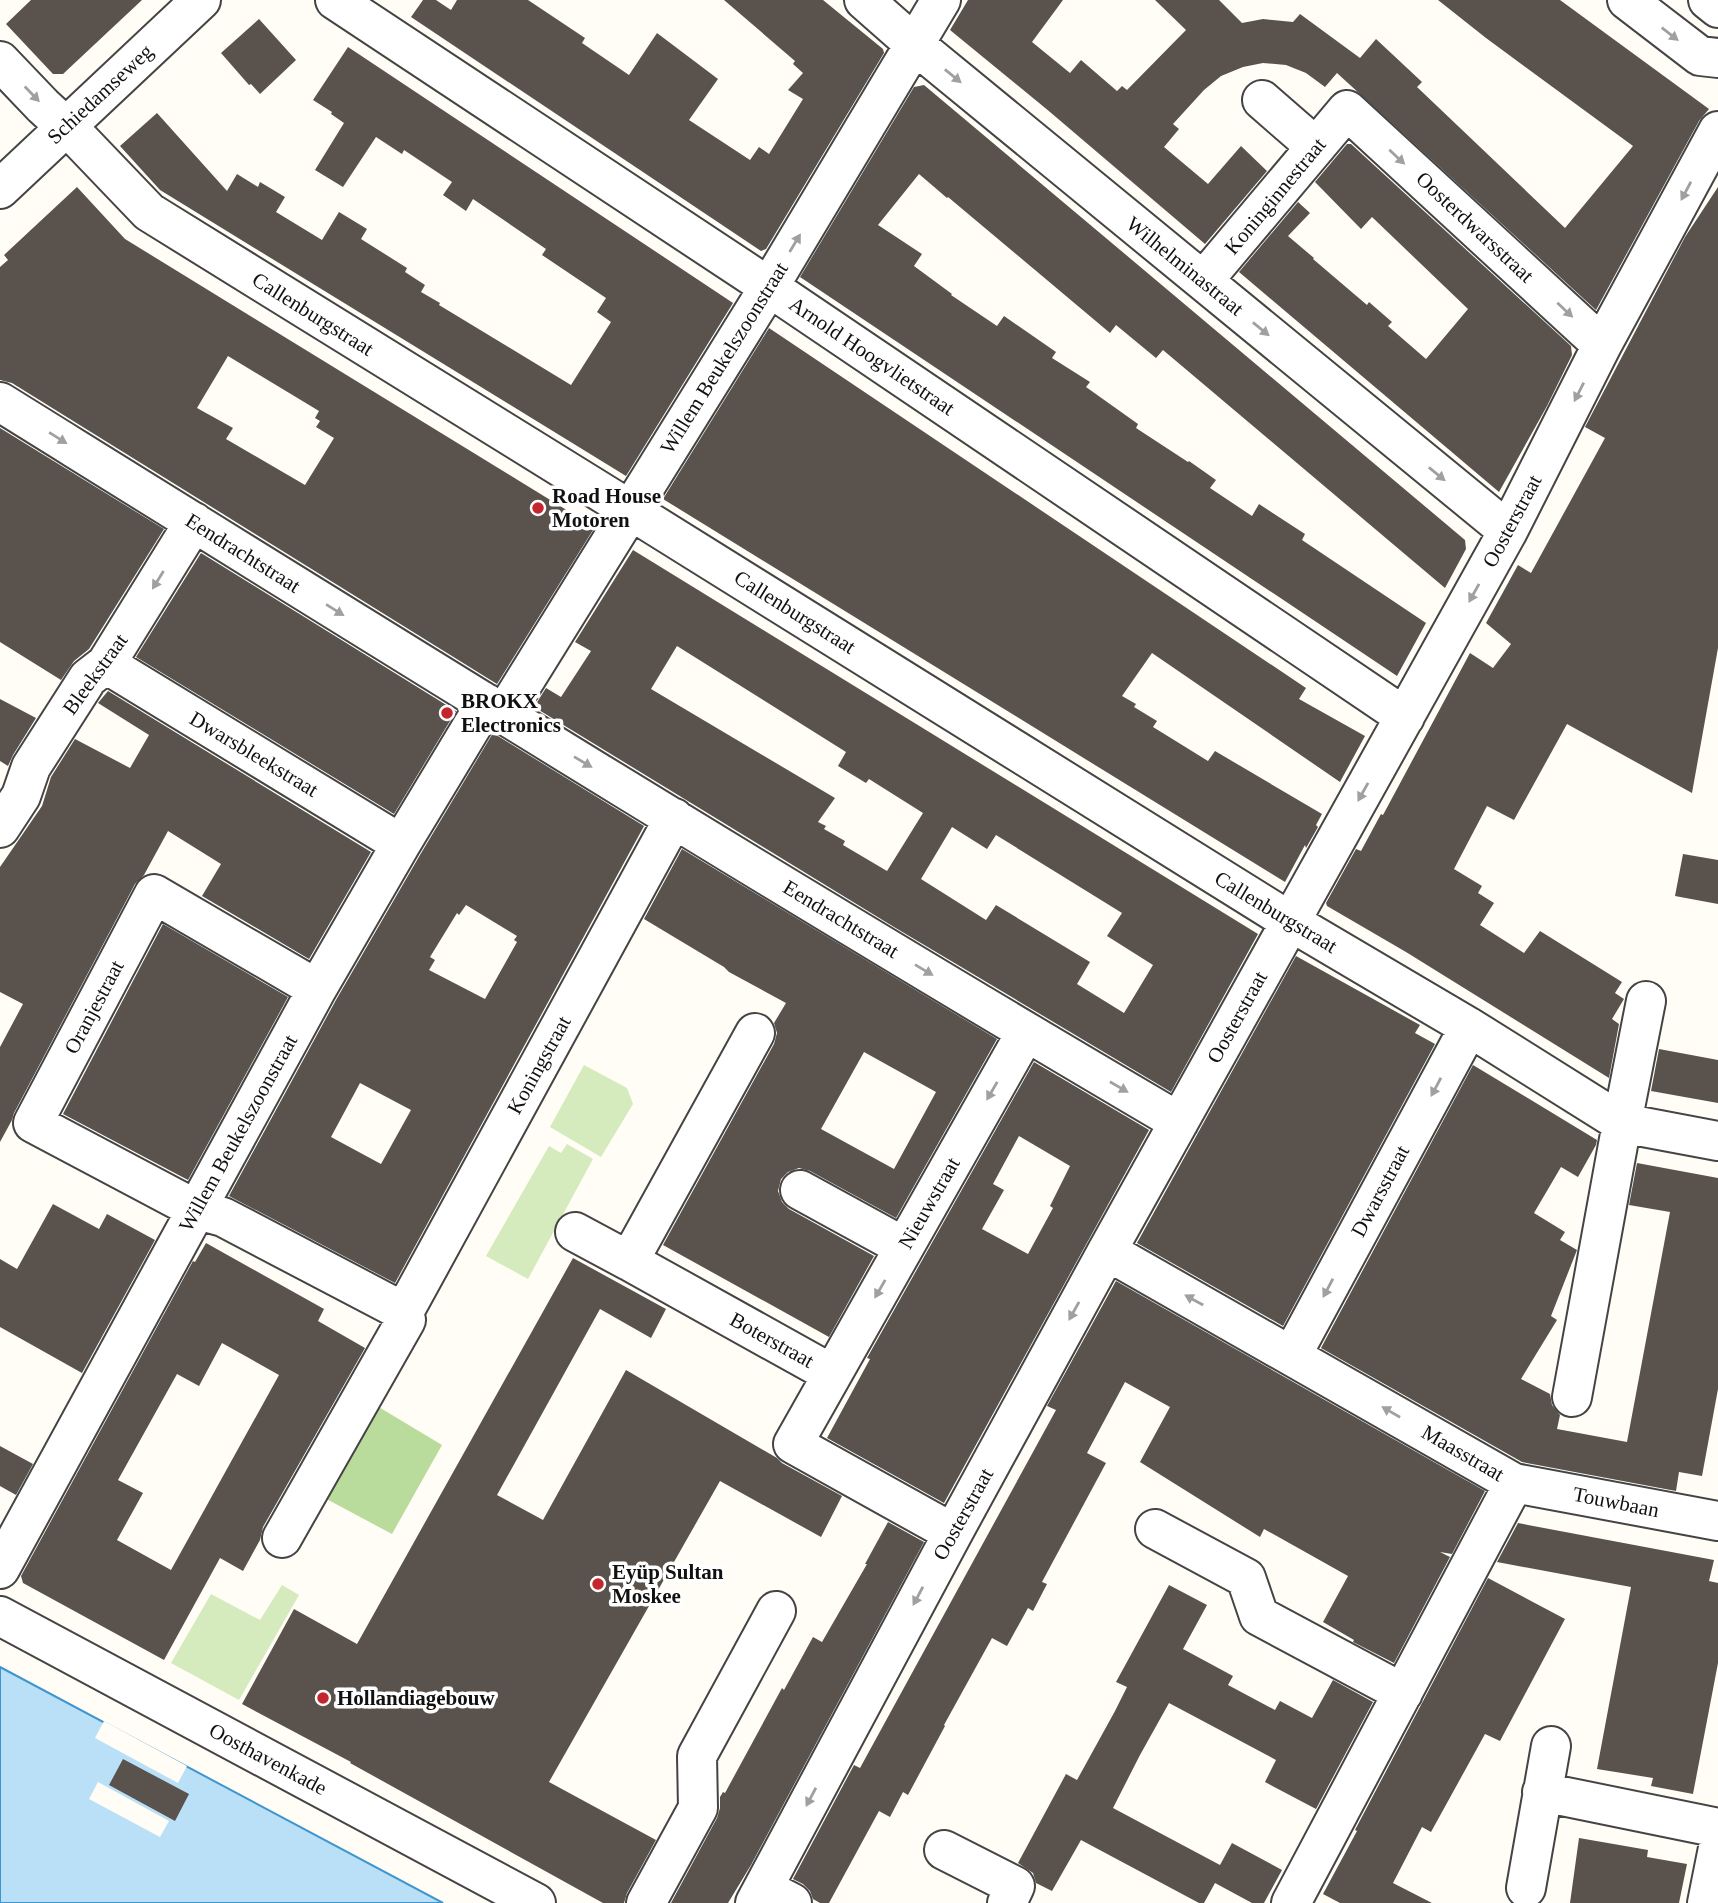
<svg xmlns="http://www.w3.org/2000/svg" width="1718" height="1903" font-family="'Times New Roman',serif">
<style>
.green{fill:#d5ebbd}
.forest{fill:#b9dc9c}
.water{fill:#b9e0f7;stroke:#3f96cf;stroke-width:2}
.pier{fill:#fffdf5}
.building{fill:#5a524d;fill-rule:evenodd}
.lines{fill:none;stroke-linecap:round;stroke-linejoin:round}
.minor-casing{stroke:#444;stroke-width:42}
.minor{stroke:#fff;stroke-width:38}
.oneway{fill:#a0a0a0}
.poi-dot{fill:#c4262e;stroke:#fff;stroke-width:2.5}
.labels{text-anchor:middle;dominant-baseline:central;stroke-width:7;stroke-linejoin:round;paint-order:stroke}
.street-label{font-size:21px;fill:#111;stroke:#fff}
.poi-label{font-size:21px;font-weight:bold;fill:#111;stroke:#fff;text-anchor:start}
</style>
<rect width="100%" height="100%" fill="#fffdf5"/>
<path class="green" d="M 584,1065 L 627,1088 L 633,1104 L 601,1157 L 550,1127 Z
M 567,1144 L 593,1159 L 528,1279 L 486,1256 L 549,1146 L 561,1153 Z
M 282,1585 L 299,1595 L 239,1700 L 171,1663 L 211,1594 L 260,1620 Z"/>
<path class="forest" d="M 372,1403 L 442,1445 L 392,1534 L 319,1495 Z"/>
<path class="water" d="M 0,1667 L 443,1903 L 0,1903 Z"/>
<path class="pier" d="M 104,1721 L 187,1766 L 178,1783 L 95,1738 Z
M 98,1782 L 169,1821 L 160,1837 L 89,1799 Z"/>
<path class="building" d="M 31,0 L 142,0 L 63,74 L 53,74 L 6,24 Z
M 423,0 L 436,0 L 451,10 L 457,0 L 528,0 L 585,38 L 582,43 L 629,75 L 657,33 L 718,79 L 689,120 L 750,160 L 759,147 L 769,154 L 803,99 L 788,90 L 803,73 L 793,64 L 795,61 L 724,0 L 823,0 L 883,49 L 884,53 L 766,249 L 761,251 L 411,17 Z
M 968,0 L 1063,0 L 1032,42 L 1070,73 L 1081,60 L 1117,91 L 1122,86 L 1127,90 L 1186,30 L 1155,0 L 1219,0 L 1242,23 L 1263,19 L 1293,22 L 1300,14 L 1360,58 L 1376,39 L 1422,82 L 1417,87 L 1565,228 L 1633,146 L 1486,38 L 1438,0 L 1560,0 L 1709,109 L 1699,121 L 1596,310 L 1337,73 L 1325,87 L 1306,73 L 1286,65 L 1263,63 L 1243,67 L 1221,76 L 1204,90 L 1173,124 L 1179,129 L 1164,147 L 1208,184 L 1241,146 L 1267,171 L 1205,244 L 1050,112 L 950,30 Z
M 259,19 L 296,60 L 260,94 L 251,84 L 249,85 L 221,53 Z
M 348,47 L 733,303 L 626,476 L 160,190 L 120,146 L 157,113 L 227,191 L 237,174 L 258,187 L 260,182 L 285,197 L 276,212 L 322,240 L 339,212 L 367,229 L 361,239 L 407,268 L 405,272 L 425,285 L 421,292 L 440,303 L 439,305 L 571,385 L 611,322 L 597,312 L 606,298 L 542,255 L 546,249 L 473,199 L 466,211 L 443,195 L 452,182 L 404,150 L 402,154 L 376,137 L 343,187 L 315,170 L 344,123 L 331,114 L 332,112 L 313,100 Z
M 924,85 L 1465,540 L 1466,549 L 1445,588 L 1163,350 L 1156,358 L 1116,325 L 1110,333 L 948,197 L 947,198 L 919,174 L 878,225 L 922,254 L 914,266 L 952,294 L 951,295 L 997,326 L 1004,316 L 1056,352 L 1052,358 L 1090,382 L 1086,387 L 1138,424 L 1136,428 L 1188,462 L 1189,461 L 1216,480 L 1210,488 L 1252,516 L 1259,504 L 1305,534 L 1302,540 L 1426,623 L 1397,676 L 800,277 L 914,87 Z
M 1347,144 L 1351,144 L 1571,346 L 1572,355 L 1547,406 L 1499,492 L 1239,272 L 1298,202 L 1310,213 L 1288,236 L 1314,258 L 1313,259 L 1367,305 L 1369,302 L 1392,322 L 1388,326 L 1426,359 L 1468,309 L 1372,217 L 1361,229 L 1315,182 Z
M 77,187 L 125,239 L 591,525 L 593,530 L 497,684 L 12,383 L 0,380 L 0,267 L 8,260 L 4,255 ZM 228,356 L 319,411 L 315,418 L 320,421 L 316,427 L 334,438 L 305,485 L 226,439 L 233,428 L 197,408 Z
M 1718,187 L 1718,648 L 1692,793 L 1567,724 L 1514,820 L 1487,806 L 1454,869 L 1482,886 L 1478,893 L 1494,903 L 1480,925 L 1524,953 L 1540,931 L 1622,982 L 1615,993 L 1624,999 L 1612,1019 L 1619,1024 L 1609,1078 L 1406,952 L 1327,906 L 1326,903 L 1356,849 L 1361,851 L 1381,814 L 1383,815 L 1470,653 L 1493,668 L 1511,644 L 1486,623 L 1518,565 L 1531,573 L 1605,438 L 1585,427 L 1685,237 Z
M 769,328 L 1306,688 L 1299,699 L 1365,736 L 1340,782 L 1152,653 L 1122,696 L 1136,704 L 1134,707 L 1157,721 L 1153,727 L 1208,761 L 1215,751 L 1322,814 L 1316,825 L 1318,827 L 1306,848 L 1305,845 L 1285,882 L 663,499 Z
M 0,428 L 164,529 L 89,649 L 74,661 L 61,680 L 0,642 Z
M 633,550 L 1258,934 L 1171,1092 L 894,927 L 534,707 L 546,688 L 561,697 L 591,651 L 575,642 ZM 677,646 L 846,752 L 838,766 L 866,783 L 869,779 L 923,813 L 887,871 L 843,845 L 845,841 L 824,829 L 826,826 L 818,822 L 835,798 L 651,689 ZM 952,827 L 987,849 L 996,835 L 1122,913 L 1107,936 L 1153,965 L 1124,1013 L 1077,984 L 1090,962 L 996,905 L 986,920 L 921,879 Z
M 201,553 L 456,711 L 394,814 L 136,657 Z
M 108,691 L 371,852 L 309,959 L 202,896 L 221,864 L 168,831 L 144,875 L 135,884 L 14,1113 L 12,1120 L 0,1142 L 0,1047 L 23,1004 L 0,992 L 0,867 L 42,806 L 51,777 L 75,739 L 130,768 L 149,735 L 98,703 Z
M 0,699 L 36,718 L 13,755 L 8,766 L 0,761 Z
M 493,733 L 644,826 L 395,1283 L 229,1196 L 336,1000 L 420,855 ZM 466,905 L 517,936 L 514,940 L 517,942 L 485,999 L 429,970 L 435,960 L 430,957 L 457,913 L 459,915 ZM 360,1083 L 411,1110 L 381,1164 L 331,1137 Z
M 682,849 L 997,1039 L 896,1218 L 810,1171 L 799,1168 L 788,1172 L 781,1179 L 778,1191 L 782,1202 L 789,1209 L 874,1256 L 829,1337 L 663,1245 L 774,1044 L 777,1033 L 774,1023 L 786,1003 L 729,972 L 724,967 L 644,919 ZM 864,1052 L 936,1092 L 894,1169 L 821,1129 Z
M 1683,854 L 1718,860 L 1718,904 L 1675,896 Z
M 163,924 L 288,997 L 188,1180 L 63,1114 Z
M 1296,956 L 1420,1025 L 1415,1033 L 1435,1044 L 1283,1326 L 1137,1243 Z
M 1659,1049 L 1718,1060 L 1718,1103 L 1651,1091 Z
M 1034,1062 L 1149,1130 L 944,1503 L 827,1438 L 870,1359 L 867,1358 ZM 1019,1136 L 1070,1166 L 1050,1206 L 1053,1208 L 1028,1254 L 982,1229 L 1004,1190 L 993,1184 Z
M 1473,1065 L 1597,1140 L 1596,1145 L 1578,1177 L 1561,1167 L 1534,1213 L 1565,1232 L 1560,1240 L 1577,1250 L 1551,1316 L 1557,1320 L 1521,1379 L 1550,1394 L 1552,1405 L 1560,1415 L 1557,1429 L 1627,1442 L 1670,1212 L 1629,1205 L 1637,1163 L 1718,1178 L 1718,1389 L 1702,1476 L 1679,1472 L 1676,1491 L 1522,1462 L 1321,1348 Z
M 53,1204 L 99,1229 L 107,1214 L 155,1240 L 82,1373 L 0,1327 L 0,1259 L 17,1269 Z
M 206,1243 L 324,1309 L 318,1321 L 365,1348 L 263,1527 L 260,1540 L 243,1571 L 220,1558 L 164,1660 L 23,1583 L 21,1576 L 193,1261 L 195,1262 ZM 222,1343 L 279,1375 L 171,1570 L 117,1540 L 143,1493 L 118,1480 L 177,1374 L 199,1386 Z
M 573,1258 L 666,1309 L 651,1338 L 600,1309 L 497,1495 L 543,1520 L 626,1370 L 777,1458 L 782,1463 L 842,1496 L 821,1537 L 720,1481 L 549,1782 L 656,1840 L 627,1893 L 624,1903 L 603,1903 L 350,1763 L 351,1762 L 242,1704 L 294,1609 L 357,1644 Z
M 1116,1281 L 1485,1491 L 1452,1554 L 1440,1552 L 1450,1557 L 1394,1663 L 1353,1642 L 1354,1640 L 1323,1622 L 1348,1576 L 1264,1529 L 1260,1537 L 1140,1462 L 1170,1407 L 1125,1382 L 1087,1453 L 1106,1463 L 1042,1582 L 1047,1584 L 1033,1611 L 1028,1608 L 1007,1646 L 992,1638 L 944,1725 L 945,1726 L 908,1795 L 903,1792 L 890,1817 L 879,1811 L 829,1903 L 820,1903 L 813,1899 L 810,1891 L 803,1884 L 793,1879 L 854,1765 L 860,1768 L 1056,1410 L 1047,1406 Z
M 0,1446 L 33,1464 L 16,1495 L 0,1486 Z
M 888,1522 L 924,1542 L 751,1865 L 728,1903 L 671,1903 L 717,1818 L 720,1808 L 720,1797 L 723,1792 L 725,1793 L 782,1688 L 784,1690 L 813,1637 L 822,1642 L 867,1564 L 865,1564 Z
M 1518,1523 L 1714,1560 L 1709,1581 L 1718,1583 L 1718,1663 L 1693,1794 L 1651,1786 L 1653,1778 L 1597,1769 L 1631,1587 L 1497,1562 Z
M 1488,1578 L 1565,1619 L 1500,1741 L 1485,1734 L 1431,1832 L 1422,1827 L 1393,1883 L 1432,1903 L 1340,1903 L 1323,1894 L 1357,1831 L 1355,1830 Z
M 1169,1585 L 1207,1605 L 1183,1649 L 1233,1676 L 1228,1685 L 1275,1710 L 1280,1701 L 1312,1718 L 1333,1680 L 1373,1702 L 1316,1809 L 1265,1782 L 1276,1760 L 1169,1703 L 1140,1755 L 1113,1808 L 1220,1865 L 1232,1843 L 1282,1870 L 1264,1903 L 1252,1903 L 1215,1883 L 1204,1903 L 1199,1903 L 1081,1840 L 1052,1891 L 1036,1883 L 1033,1873 L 1018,1863 L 1066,1774 L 1077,1780 L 1115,1711 L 1127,1687 L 1116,1682 Z
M 123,1759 L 189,1794 L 175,1821 L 109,1785 Z
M 1579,1838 L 1648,1850 L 1647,1857 L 1687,1864 L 1679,1903 L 1570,1903 Z"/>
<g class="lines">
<g class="minor-casing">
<path id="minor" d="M 335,0 L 769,287 L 1405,717
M 864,0 L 914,44 L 1508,531
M 1627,0 L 1700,56 L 1718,58
M 1708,0 L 1718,8
M 0,61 L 43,106 L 81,141 L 149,212 L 630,510 L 1291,922 L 1469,1027 L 1622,1123 L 1718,1141
M 1262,100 L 1316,147
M 0,189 L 201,0
M 1203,281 L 1347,110 L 1602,345
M 0,402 C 391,645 782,889 1179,1122
M 106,664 L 401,844
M 504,714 L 769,287 L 941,0
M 0,828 L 21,796 L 31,767 L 88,678 L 106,664 L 194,522
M 317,989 L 154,894 L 33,1123 L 197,1210 L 223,1217 L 404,1312 L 674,818
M 755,1033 L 629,1261 L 832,1374
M 800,1190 L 904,1247
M 575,1232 L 629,1261
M 1107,1251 L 1514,1483 L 1718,1521
M 1292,1355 L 1469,1027
M 1572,1397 L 1622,1123 L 1646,1001
M 1155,1529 L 1246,1578 L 1259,1616 L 1403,1693
M 953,1533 L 793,1444 L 1026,1032
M 282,1538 L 406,1320 L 404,1312
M 0,1569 L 317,989 L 401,844 L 486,703
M 0,1616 L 536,1903
M 1542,1792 L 1718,1828
M 944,1850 L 1015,1886 L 1007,1903
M 763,1888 L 792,1903
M 1526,1888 L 1551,1746
M 646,1903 L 698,1808 L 697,1756 L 776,1611
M 755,1903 L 953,1533 L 1107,1251 L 1508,531 L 1602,345 L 1718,131
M 1291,1903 L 1514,1483
M 1707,1903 L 1718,1848"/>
</g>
<use href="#minor" class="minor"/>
</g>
<defs><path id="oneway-solid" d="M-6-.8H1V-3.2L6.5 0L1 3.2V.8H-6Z" transform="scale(1.75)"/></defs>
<g class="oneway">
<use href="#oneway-solid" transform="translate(1670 34) rotate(38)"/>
<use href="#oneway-solid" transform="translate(953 76) rotate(39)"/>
<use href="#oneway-solid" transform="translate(32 94) rotate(46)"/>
<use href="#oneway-solid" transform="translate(1397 157) rotate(43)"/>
<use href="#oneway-solid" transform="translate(1686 191) rotate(118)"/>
<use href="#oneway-solid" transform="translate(795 243) rotate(-59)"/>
<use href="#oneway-solid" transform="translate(1565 310) rotate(43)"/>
<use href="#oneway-solid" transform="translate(1261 329) rotate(39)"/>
<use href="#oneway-solid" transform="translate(1579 392) rotate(117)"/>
<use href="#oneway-solid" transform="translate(58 438) rotate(32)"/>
<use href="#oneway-solid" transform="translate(1437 474) rotate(39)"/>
<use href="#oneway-solid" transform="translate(158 580) rotate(122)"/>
<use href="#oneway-solid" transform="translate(1474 593) rotate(119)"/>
<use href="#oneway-solid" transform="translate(335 610) rotate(32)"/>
<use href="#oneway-solid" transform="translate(583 762) rotate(31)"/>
<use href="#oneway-solid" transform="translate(1363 792) rotate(119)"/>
<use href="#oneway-solid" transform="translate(924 970) rotate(31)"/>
<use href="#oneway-solid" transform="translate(1119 1087) rotate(30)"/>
<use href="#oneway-solid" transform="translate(1436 1087) rotate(118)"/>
<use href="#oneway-solid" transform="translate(992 1091) rotate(120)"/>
<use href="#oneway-solid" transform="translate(1328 1288) rotate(118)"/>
<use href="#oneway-solid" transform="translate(880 1289) rotate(120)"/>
<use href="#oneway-solid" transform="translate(1194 1300) rotate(-151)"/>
<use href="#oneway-solid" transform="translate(1074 1311) rotate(119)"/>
<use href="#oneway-solid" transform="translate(1391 1412) rotate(-150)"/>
<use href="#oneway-solid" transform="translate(918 1596) rotate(118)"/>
<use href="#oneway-solid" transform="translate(811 1797) rotate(118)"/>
</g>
<g class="poi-dot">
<circle cx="538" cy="508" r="7"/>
<circle cx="447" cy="713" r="7"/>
<circle cx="598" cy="1584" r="7"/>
<circle cx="323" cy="1698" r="7"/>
</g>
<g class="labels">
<g class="street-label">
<text transform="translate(100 94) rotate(-43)">Schiedamseweg</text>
<text transform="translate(1275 196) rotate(-50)">Koninginnestraat</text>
<text transform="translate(1475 227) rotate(43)">Oosterdwarsstraat</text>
<text transform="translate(1185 266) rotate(39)">Wilhelminastraat</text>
<text transform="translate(313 314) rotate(32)">Callenburgstraat</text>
<text transform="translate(872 356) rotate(34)">Arnold Hoogvlietstraat</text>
<text transform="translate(724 358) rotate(-58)">Willem Beukelszoonstraat</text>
<text transform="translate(1512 521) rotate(-62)">Oosterstraat</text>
<text transform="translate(243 553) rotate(32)">Eendrachtstraat</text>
<text transform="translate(795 612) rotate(32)">Callenburgstraat</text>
<text transform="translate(95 674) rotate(-54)">Bleekstraat</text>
<text transform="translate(254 754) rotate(31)">Dwarsbleekstraat</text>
<text transform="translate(1276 912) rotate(31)">Callenburgstraat</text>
<text transform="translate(841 919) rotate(31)">Eendrachtstraat</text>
<text transform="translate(94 1007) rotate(-62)">Oranjestraat</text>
<text transform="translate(1237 1017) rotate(-61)">Oosterstraat</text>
<text transform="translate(539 1065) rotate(-61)">Koningstraat</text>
<text transform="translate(238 1133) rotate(-61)">Willem Beukelszoonstraat</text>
<text transform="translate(1380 1191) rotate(-62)">Dwarsstraat</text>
<text transform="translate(929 1203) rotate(-60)">Nieuwstraat</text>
<text transform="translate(772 1340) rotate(29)">Boterstraat</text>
<text transform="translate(1463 1453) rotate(30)">Maasstraat</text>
<text transform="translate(1616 1502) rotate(11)">Touwbaan</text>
<text transform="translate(963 1514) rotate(-61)">Oosterstraat</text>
<text transform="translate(268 1759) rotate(28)">Oosthavenkade</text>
</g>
<g class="poi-label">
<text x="552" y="496">Road House<tspan x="552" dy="24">Motoren</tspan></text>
<text x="461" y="701">BROKX<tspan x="461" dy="24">Electronics</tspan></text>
<text x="612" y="1572">Eyüp Sultan<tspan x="612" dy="24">Moskee</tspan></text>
<text x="337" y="1698">Hollandiagebouw</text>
</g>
</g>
</svg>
